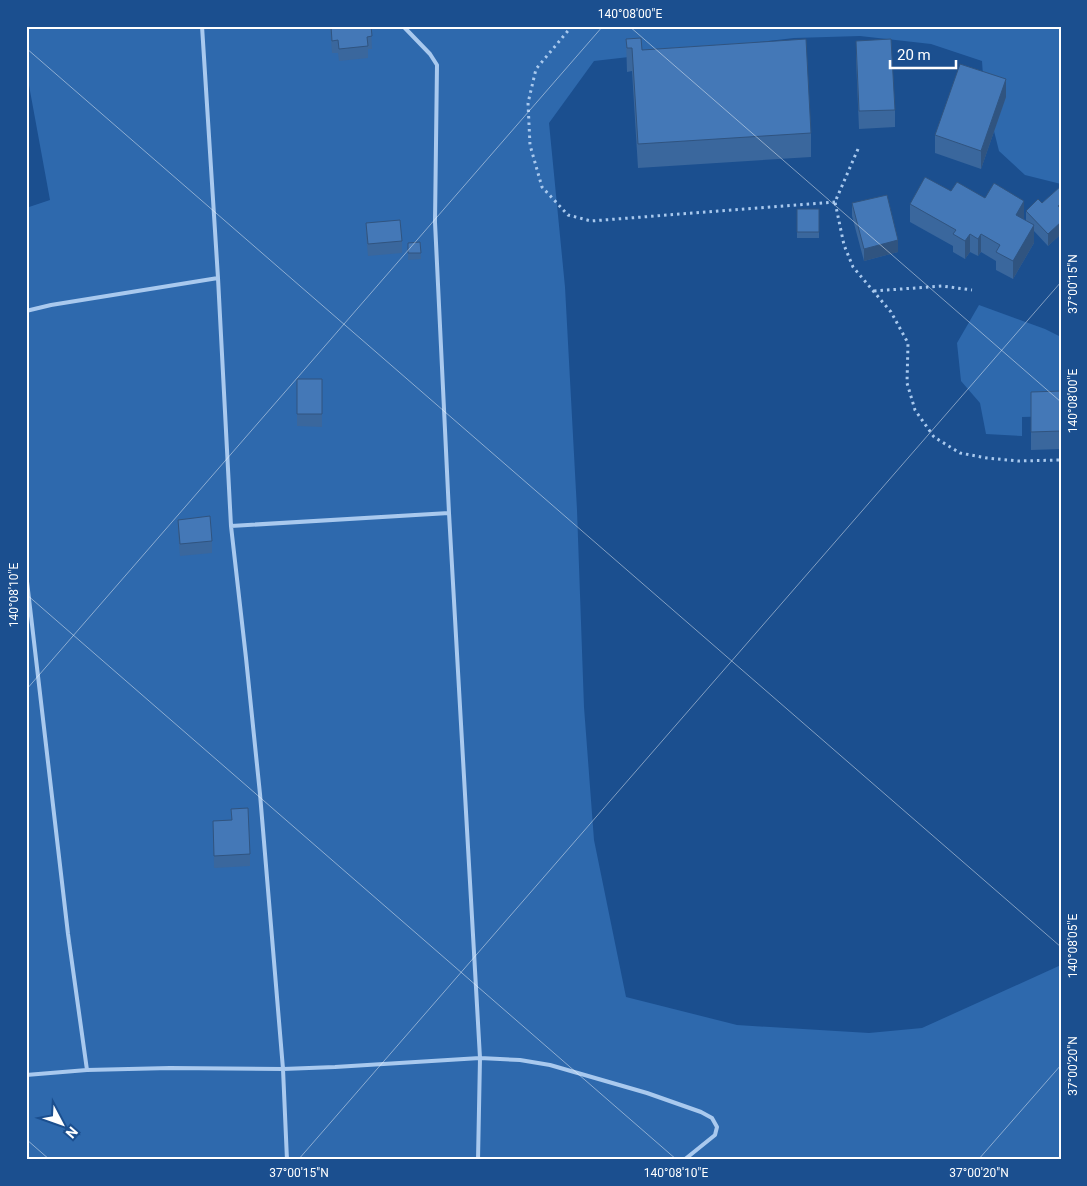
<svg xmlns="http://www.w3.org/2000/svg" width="1087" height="1186" font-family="Roboto,sans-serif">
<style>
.green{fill:#2e69ad}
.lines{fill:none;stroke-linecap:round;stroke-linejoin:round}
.path{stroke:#a9c9ee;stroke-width:3;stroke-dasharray:2.5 4;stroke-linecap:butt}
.lane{stroke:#a9c9ee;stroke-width:4}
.wall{fill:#3a679d}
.shaded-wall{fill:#305480}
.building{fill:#4478b7;stroke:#305480}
.ticks{fill:none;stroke:#fff;stroke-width:1;stroke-opacity:0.45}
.neatline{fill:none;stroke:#fff;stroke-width:2}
.ticks-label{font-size:12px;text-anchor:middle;fill:#fff}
</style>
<rect width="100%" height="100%" fill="#1b4f8f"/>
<path class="green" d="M 26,26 L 1061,26 L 1061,184 L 1025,175 L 999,151 L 984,91 L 982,61 L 931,44 L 860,36 L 794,38 L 594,61 L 549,123 L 565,287 L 577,510 L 584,707 L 594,840 L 626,997 L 737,1025 L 869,1033 L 922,1028 L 1061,965 L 1061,1160 L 26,1160 L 26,208 L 50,200 L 26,69 Z
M 979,305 L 1045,329 L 1061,337 L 1061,416 L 1022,417 L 1022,436 L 986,434 L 980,403 L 961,381 L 957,343 Z"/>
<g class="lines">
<path class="path" d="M 572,26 L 536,69 L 528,103 L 530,145 L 542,187 L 568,215 L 591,221 L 835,202
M 858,149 L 835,202 L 844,245 L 853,267 L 891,312 L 908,343 L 907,383 L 915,410 L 934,437 L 960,453 L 987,458 L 1018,461 L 1061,460
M 874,291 L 942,286 L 972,290"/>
<path class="lane" d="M 202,26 L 218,278 L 231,526 L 246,658 L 260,794 L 283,1069 L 287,1160
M 26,311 L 51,305 L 218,278
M 231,526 L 449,513
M 26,573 L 68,934 L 87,1070
M 26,1075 L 87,1070 L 170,1068 L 283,1069 L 335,1067 L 480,1058 L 449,513 L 435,222 L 437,65 L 430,54 L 403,26
M 478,1160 L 480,1058 L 520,1060 L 550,1065 L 647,1093 L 701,1112 L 712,1118 L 717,1127 L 715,1135 L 684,1160"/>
</g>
<path class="wall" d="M 330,26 L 371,26 L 372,49 L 368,49 L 368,58 L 339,61 L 338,53 L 332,53 Z
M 626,39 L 642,50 L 811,133 L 811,157 L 638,168 L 632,71 L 627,72 Z
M 856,41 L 895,110 L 895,127 L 859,129 L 856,59 Z
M 1006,97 L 981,169 L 935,153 L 935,135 Z
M 1061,186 L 1061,234 L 1048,246 L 1034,231 L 1034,243 L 1013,279 L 996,270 L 996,261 L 981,252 L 978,256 L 970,252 L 965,259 L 953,252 L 953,246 L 910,222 L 910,204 L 951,191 L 1026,221 L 1026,211 L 1042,203 Z
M 852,203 L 898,252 L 864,261 L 852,216 Z
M 797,209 L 819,209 L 819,238 L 797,238 Z
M 366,223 L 402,241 L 402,253 L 368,256 L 366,235 Z
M 420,242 L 421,259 L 408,260 L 408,243 Z
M 297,379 L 322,379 L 322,427 L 297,426 Z
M 1061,391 L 1061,449 L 1031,450 L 1031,392 Z
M 178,520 L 212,541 L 212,553 L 180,556 L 178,532 Z
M 231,809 L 250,854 L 250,866 L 214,868 L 213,821 L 231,820 Z"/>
<path class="shaded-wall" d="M 1006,79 L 1006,97 L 981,169 L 981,151 Z
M 1024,201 L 1024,219 L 1016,233 L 1016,215 Z
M 1061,222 L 1061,234 L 1048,246 L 1048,234 Z
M 1034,225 L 1034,243 L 1013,279 L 1013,261 Z
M 970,234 L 970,252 L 965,259 L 965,241 Z
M 981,234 L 981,252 L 978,256 L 978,239 Z
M 898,240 L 898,252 L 864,261 L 864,249 Z"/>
<path class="building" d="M 331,26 L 371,26 L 372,36 L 367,37 L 368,46 L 339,49 L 338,40 L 332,41 Z
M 641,38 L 642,50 L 806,39 L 811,133 L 638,144 L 632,48 L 627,48 L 626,39 Z
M 891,39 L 895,110 L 859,111 L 856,41 Z
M 960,64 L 1006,79 L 981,151 L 935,135 Z
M 925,177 L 951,191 L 957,182 L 985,198 L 994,183 L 1024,201 L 1016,215 L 1034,225 L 1013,261 L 996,252 L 1000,245 L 981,234 L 978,239 L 970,234 L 965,241 L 953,234 L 956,230 L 910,204 Z
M 1061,186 L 1061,204 L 1058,206 L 1061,208 L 1061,222 L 1048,234 L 1026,211 L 1038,199 L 1042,203 Z
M 887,195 L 898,240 L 864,249 L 852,203 Z
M 797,209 L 819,209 L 819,232 L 797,232 Z
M 400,220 L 402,241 L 368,244 L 366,223 Z
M 420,242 L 421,253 L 408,253 L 408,243 Z
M 297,379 L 322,379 L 322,414 L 297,414 Z
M 1061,391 L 1061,431 L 1031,432 L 1031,392 Z
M 210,516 L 212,541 L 180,544 L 178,520 Z
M 248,808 L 250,854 L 214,856 L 213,821 L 232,820 L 231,809 Z"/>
<path class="ticks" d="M 629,26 L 1061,402M 26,48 L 1061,947M 26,594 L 677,1160M 26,690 L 603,26M 26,1139 L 50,1160M 298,1160 L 1061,282M 978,1160 L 1061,1065"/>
<rect width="1087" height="1186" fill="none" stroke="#1b4f8f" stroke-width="55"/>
<g transform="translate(62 1124) rotate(131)" stroke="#1b4f8f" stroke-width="4" paint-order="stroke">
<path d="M0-4L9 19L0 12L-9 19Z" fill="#ffffff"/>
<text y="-8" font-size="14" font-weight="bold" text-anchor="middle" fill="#ffffff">N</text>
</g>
<path d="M890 60v8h66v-8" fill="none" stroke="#ffffff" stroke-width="2.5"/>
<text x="897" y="60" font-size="15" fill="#ffffff" stroke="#1b4f8f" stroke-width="4" paint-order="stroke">20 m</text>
<rect x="28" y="28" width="1032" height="1130" class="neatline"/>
<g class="ticks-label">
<text x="630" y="18">140°08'00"E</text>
<text transform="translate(1073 284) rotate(-90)" y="4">37°00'15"N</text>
<text transform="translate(1073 401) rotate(-90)" y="4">140°08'00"E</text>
<text transform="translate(14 595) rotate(-90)" y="4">140°08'10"E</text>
<text transform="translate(1073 946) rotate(-90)" y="4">140°08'05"E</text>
<text transform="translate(1073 1066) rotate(-90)" y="4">37°00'20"N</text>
<text x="299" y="1177">37°00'15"N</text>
<text x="676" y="1177">140°08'10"E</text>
<text x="979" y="1177">37°00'20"N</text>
</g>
</svg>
